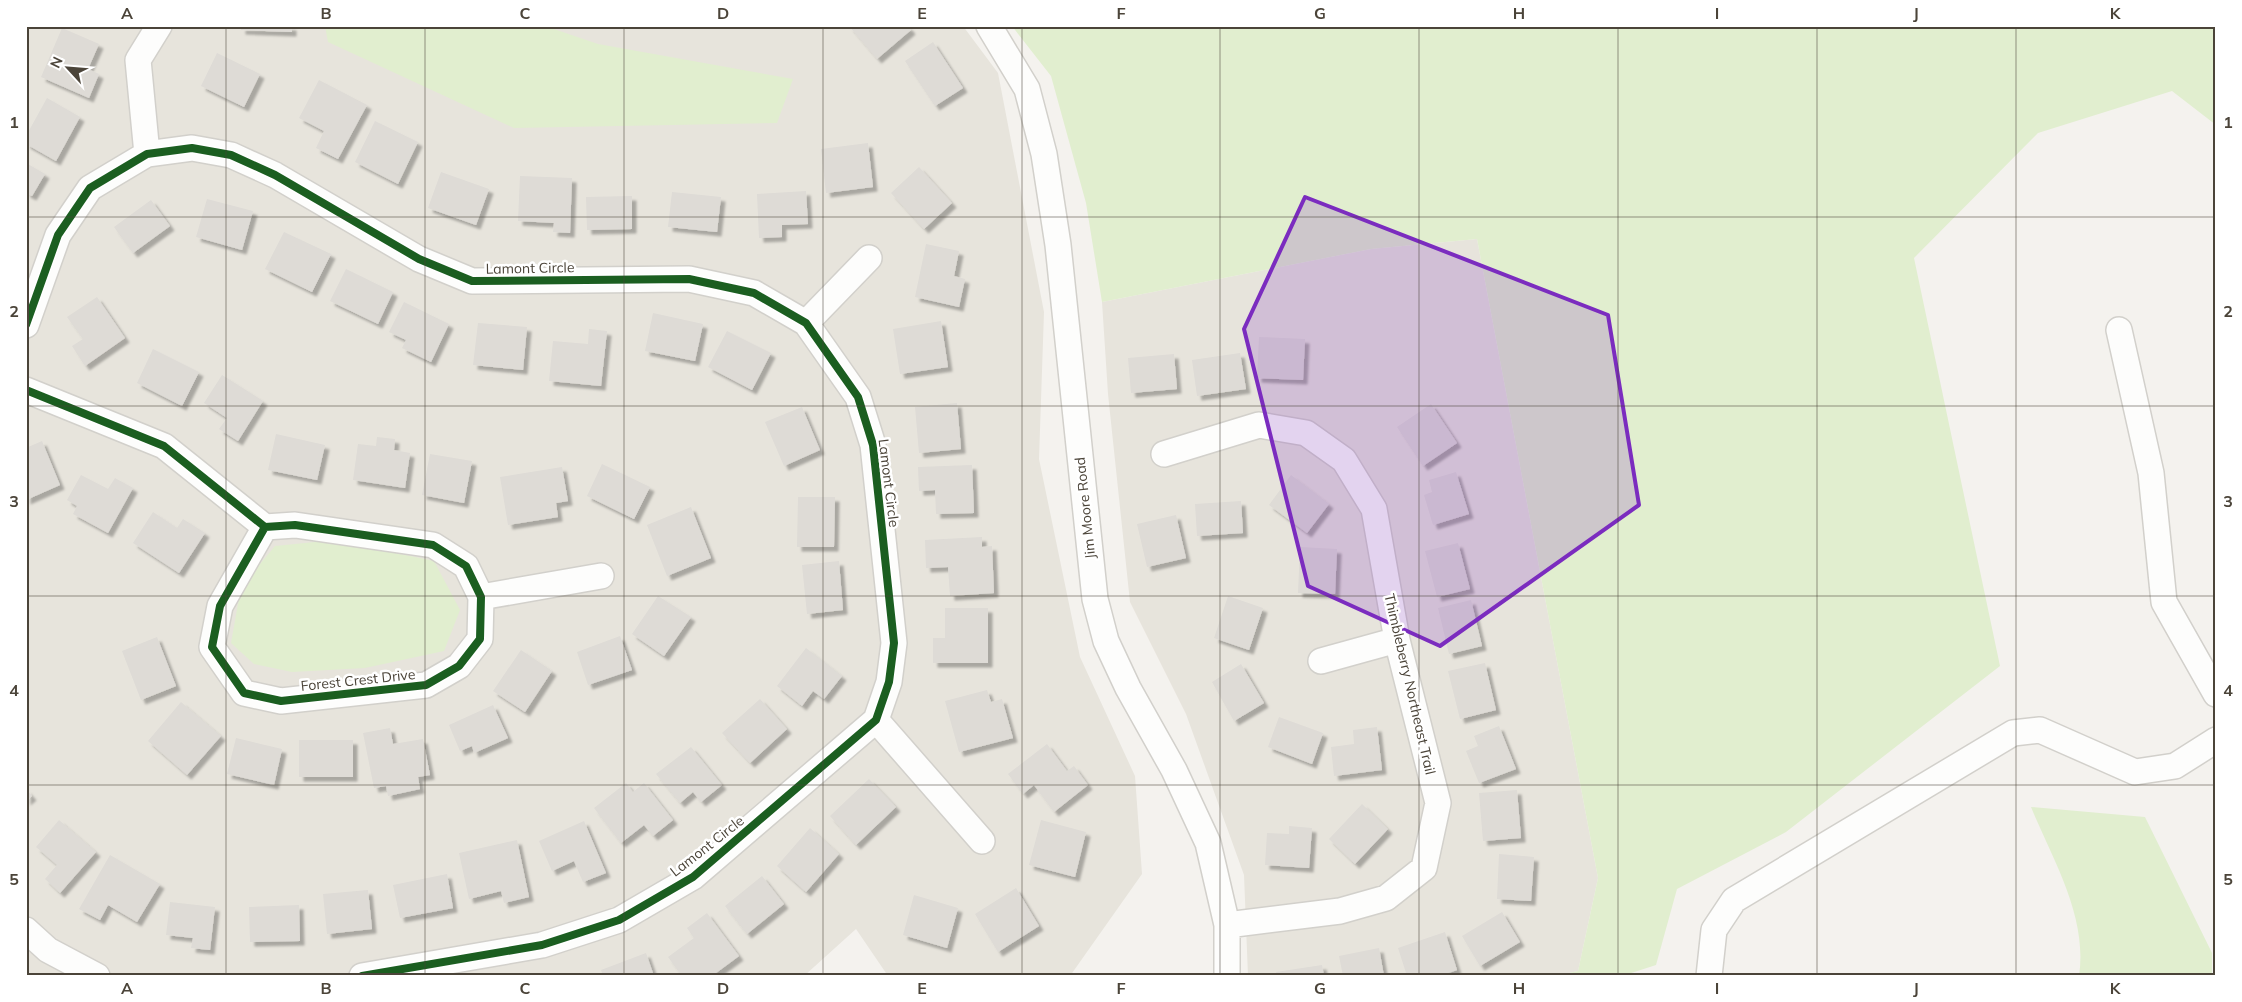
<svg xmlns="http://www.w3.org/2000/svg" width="2242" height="1002" font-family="Mulish,sans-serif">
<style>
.residential{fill:#e7e4dc}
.green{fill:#e1eecf}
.building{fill:#dedbd6;filter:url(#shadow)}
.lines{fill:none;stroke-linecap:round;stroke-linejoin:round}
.minor-casing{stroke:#d2d0cb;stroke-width:28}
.minor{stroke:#fdfdfc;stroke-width:25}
.cycleway-casing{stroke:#fff;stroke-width:11}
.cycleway{stroke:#1b5e20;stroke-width:8}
.marked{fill:#7b2cbf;fill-opacity:0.2;stroke:#7b2cbf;stroke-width:4;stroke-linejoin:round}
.grid{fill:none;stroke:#4b4439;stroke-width:1;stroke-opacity:0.55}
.labels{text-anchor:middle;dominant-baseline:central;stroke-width:5;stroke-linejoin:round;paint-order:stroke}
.street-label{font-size:14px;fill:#4b4439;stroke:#fff}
.neatline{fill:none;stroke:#4b4439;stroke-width:2}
.grid-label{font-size:16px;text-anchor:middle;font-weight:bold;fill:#4b4439}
</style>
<defs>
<filter id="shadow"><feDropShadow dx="4.5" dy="4.5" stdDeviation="1" flood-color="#0004"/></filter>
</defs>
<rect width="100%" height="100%" fill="#f4f2ee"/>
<path class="residential" d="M 26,26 L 963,26 L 998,73 L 1044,312 L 1039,459 L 1080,657 L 1135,776 L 1142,874 L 1070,976 L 888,976 L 856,929 L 804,976 L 26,976 Z
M 1477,239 L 1598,878 L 1578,971 L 1556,976 L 1248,976 L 1244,875 L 1186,714 L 1130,602 L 1108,394 L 1102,302 L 1371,249 Z"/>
<path class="green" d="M 325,26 L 545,26 L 598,44 L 793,79 L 777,123 L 514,128 L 328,42 Z
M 1012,26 L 2216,26 L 2216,125 L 2172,91 L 2038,133 L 1914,258 L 2000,666 L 1786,832 L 1677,889 L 1656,965 L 1622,976 L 1556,976 L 1578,971 L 1598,878 L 1477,239 L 1371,249 L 1102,302 L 1086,203 L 1051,76 Z
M 335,540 L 434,561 L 460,610 L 444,651 L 365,668 L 292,672 L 254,664 L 231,643 L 241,587 L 275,546 Z
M 2031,807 L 2145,817 L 2212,953 L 2212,976 L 2079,976 C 2088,917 2053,860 2031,807 Z"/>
<path class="building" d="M 241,26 L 292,26 L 292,32 L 241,30 Z
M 849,26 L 908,26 L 911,30 L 877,59 Z
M 62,28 L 99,44 L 88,69 L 99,74 L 89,98 L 41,77 Z
M 933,42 L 963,88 L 935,106 L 905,61 Z
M 217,53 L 260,74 L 244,107 L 201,86 Z
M 319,80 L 367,105 L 338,159 L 316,148 L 324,131 L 299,118 Z
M 47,98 L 80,117 L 56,161 L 26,144 L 26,136 Z
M 375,121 L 418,142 L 398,184 L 355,162 Z
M 868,143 L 873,187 L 826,193 L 821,149 Z
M 26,163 L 45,174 L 32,196 L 26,193 Z
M 919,167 L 952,203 L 924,229 L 891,193 Z
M 441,172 L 489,189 L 476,225 L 428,208 Z
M 520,176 L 572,178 L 570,233 L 553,232 L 554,223 L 518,221 Z
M 806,191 L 808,224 L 782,225 L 782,237 L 759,238 L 757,194 Z
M 672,192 L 721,197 L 717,232 L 668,227 Z
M 632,196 L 632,229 L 587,230 L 586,197 Z
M 207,199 L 253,211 L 242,250 L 196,237 Z
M 151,200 L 170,226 L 133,253 L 114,227 Z
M 284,232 L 331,254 L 312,292 L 265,269 Z
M 926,244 L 959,251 L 954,276 L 965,279 L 959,307 L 915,297 Z
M 346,269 L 393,292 L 378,324 L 330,301 Z
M 97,297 L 125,338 L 85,366 L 72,346 L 83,339 L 67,317 Z
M 404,302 L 449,324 L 431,362 L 402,348 L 406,340 L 389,332 Z
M 653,313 L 703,324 L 695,361 L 645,351 Z
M 941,321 L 948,367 L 900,374 L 893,329 Z
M 478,323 L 527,327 L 523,370 L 473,365 Z
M 589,329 L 607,331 L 601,386 L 549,381 L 553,341 L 588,344 Z
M 727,331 L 771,353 L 752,390 L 708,367 Z
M 1259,337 L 1305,339 L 1303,380 L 1257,378 Z
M 153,349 L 199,372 L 182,406 L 137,383 Z
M 1240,353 L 1246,389 L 1197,396 L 1192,360 Z
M 1174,354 L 1177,389 L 1131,393 L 1128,358 Z
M 222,375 L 263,401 L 238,441 L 219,429 L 227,418 L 204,403 Z
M 957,403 L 961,449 L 919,453 L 915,407 Z
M 1431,404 L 1457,443 L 1423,466 L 1397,427 Z
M 802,407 L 820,450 L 784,466 L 765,422 Z
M 276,434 L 325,445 L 317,480 L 268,470 Z
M 377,437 L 395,439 L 394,450 L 410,453 L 405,488 L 353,480 L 358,444 L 376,446 Z
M 42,441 L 60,485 L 26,500 L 26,448 Z
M 430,454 L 472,461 L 464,503 L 422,495 Z
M 602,464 L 650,487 L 634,519 L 587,496 Z
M 972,465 L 974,513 L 936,514 L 935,490 L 919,491 L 918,467 Z
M 562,467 L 568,501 L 556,503 L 558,517 L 508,525 L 500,477 Z
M 1456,472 L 1469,514 L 1433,525 L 1424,495 L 1432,492 L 1429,480 Z
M 81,475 L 108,489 L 115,478 L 133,488 L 108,533 L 73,514 L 77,506 L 67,500 Z
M 1291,475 L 1329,504 L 1307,533 L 1269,505 Z
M 798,497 L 835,497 L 834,547 L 797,547 Z
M 1241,501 L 1243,533 L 1197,536 L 1195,504 Z
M 691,507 L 711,558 L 667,576 L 647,525 Z
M 153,512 L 177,528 L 183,519 L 205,533 L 179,573 L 133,543 Z
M 1176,515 L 1186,558 L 1147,567 L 1137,524 Z
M 982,537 L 982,547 L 992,546 L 994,593 L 950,596 L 948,567 L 926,568 L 925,540 Z
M 1458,543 L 1470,589 L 1437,597 L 1425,551 Z
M 1300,547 L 1337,549 L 1335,594 L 1298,593 Z
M 839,561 L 843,610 L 807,614 L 802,565 Z
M 658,596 L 691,617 L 664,656 L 632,634 Z
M 1228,596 L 1263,608 L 1249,650 L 1214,638 Z
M 1471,600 L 1482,646 L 1449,654 L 1438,608 Z
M 945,608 L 988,608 L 988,663 L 933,663 L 933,638 L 945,638 Z
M 620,636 L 632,670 L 588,685 L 577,652 Z
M 157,637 L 176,686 L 141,700 L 122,651 Z
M 806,648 L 842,676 L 824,699 L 813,691 L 802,706 L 777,686 Z
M 521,650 L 552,671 L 525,712 L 493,691 Z
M 1485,663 L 1496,710 L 1460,719 L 1448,671 Z
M 1241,664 L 1264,703 L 1234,721 L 1212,682 Z
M 987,690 L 991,702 L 1002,699 L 1013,738 L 959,752 L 945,701 Z
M 760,699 L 787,729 L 750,763 L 722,733 Z
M 181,702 L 221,736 L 187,775 L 148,741 Z
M 493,705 L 508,738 L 474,753 L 472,746 L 460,751 L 449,725 Z
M 1279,717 L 1323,733 L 1312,764 L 1268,747 Z
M 1499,726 L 1516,769 L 1479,783 L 1466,751 L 1478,746 L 1474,736 Z
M 1377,727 L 1382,770 L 1334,776 L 1331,747 L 1354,744 L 1353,730 Z
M 390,728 L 393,744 L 423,739 L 430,775 L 418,777 L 420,789 L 388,796 L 386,786 L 374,788 L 363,733 Z
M 236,738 L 282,749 L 274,785 L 227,774 Z
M 299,740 L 353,740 L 353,777 L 299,777 Z
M 1047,744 L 1067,771 L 1074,766 L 1088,785 L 1054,812 L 1034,785 L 1023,794 L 1008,774 Z
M 691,747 L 722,785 L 701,802 L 693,792 L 680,803 L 656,774 Z
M 869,779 L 896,807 L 856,845 L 830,816 Z
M 626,783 L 633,792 L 644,783 L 673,820 L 653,836 L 644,825 L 621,843 L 594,808 Z
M 26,789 L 32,796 L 26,801 Z
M 1517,790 L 1521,838 L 1483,841 L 1479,793 Z
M 1362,804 L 1388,829 L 1355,864 L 1329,839 Z
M 59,820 L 96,852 L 60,893 L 45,879 L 57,865 L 36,847 Z
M 1041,820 L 1086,832 L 1075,877 L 1029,865 Z
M 584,821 L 606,873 L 583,882 L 574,861 L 552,871 L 539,841 Z
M 1289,826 L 1312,828 L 1309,868 L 1265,865 L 1267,833 L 1289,834 Z
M 810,828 L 839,854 L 806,892 L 777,866 Z
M 517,840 L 529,897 L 504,903 L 501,891 L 469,899 L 459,853 Z
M 1499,854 L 1534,857 L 1531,901 L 1497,899 Z
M 110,855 L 160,884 L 137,922 L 108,905 L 100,920 L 79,909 Z
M 447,874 L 453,908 L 400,918 L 393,885 Z
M 762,876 L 784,904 L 747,934 L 725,906 Z
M 1016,888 L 1039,926 L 998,952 L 975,914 Z
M 368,890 L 372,929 L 327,934 L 323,894 Z
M 914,895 L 958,908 L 947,948 L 903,935 Z
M 170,902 L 215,907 L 210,950 L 191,948 L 193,938 L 166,935 Z
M 299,905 L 300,941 L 250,942 L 249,907 Z
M 1502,912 L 1520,942 L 1480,966 L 1462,936 Z
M 707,913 L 739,956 L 712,976 L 682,976 L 668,957 L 694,938 L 687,928 Z
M 1445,932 L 1457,970 L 1440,976 L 1407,976 L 1398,948 Z
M 1379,948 L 1384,976 L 1343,976 L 1339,956 Z
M 646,953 L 654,976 L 603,976 L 601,970 Z
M 1322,965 L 1324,976 L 1277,976 L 1276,972 Z"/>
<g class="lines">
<g class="minor-casing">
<path id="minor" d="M 989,26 L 1027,89 L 1044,154 L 1058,245 L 1095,599 L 1106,641 L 1128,688 L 1174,770 L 1208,843 L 1227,925 L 1227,976
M 147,154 L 138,60 L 159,26
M 806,323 L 869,258
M 26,325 L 58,235 L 90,188 L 147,154 L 192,148 L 231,155 L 275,175 L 419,259 L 472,281 L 689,279 L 754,293 L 806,323 L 858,397 L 873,445 L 894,643 L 889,682 L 876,720 L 693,877 L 619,920 L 542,945 L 362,976
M 2119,330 L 2151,473 L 2164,602 L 2216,694
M 26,390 L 164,446 L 265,527 L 295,525 L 433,545 L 466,566 L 481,597 L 480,639 L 459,666 L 426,685 L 281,701 L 244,693 L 212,647 L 220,606 L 265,527
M 1164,454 L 1259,425 L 1306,433 L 1344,460 L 1374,509 L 1397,640 L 1438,803 L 1424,868 L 1386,898 L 1340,911 L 1227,925
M 481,597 L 601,576
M 1321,661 L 1397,640
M 876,720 L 982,841
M 26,930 L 48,950 L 97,976
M 1709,976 L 1714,930 L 1734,900 L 2013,733 L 2040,730 L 2135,772 L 2175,766 L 2216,740"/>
</g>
<use href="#minor" class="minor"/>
<g class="cycleway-casing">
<path id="cycleway" d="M 26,325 L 58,235 L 90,188 L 147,154 L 192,148 L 231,155 L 275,175 L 419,259 L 472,281 L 689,279 L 754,293 L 806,323 L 858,397 L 873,445 L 894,643 L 889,682 L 876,720 L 693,877 L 619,920 L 542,945 L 362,976
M 26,390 L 164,446 L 265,527 L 295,525 L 433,545 L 466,566 L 481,597 L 480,639 L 459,666 L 426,685 L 281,701 L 244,693 L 212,647 L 220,606 L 265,527"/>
</g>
<use href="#cycleway" class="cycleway"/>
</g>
<path class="marked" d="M 1305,197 L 1608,315 L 1639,505 L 1440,646 L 1308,586 L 1244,329 Z"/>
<path class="grid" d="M 226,26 L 226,976M 425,26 L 425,976M 624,26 L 624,976M 823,26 L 823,976M 1022,26 L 1022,976M 1220,26 L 1220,976M 1419,26 L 1419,976M 1618,26 L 1618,976M 1817,26 L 1817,976M 2016,26 L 2016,976M 26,217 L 2216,217M 26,406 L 2216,406M 26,596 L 2216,596M 26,785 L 2216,785"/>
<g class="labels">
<g class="street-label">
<text transform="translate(530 268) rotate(-1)">Lamont Circle</text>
<text transform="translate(889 483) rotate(83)">Lamont Circle</text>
<text transform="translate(1085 508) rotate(-96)">Jim Moore Road</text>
<text transform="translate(358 680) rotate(-6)">Forest Crest Drive</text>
<text transform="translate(1410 684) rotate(77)">Thimbleberry Northeast Trail</text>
<text transform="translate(707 846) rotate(-38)">Lamont Circle</text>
</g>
</g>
<rect width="2242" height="1002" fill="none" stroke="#ffffff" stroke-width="55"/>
<g transform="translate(68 68) rotate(296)" stroke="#ffffff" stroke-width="4" paint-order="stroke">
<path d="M0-4L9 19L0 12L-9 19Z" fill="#4b4439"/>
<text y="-8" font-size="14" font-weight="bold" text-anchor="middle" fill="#4b4439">N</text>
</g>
<rect x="28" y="28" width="2186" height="946" class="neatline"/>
<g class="grid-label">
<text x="127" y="19">A</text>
<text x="326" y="19">B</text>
<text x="525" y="19">C</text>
<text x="723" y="19">D</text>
<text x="922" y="19">E</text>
<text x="1121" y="19">F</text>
<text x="1320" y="19">G</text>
<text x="1519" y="19">H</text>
<text x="1717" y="19">I</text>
<text x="1916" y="19">J</text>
<text x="2115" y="19">K</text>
<text x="14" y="128">1</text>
<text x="2228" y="128">1</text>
<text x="14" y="317">2</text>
<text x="2228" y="317">2</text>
<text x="14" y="507">3</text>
<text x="2228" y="507">3</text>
<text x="14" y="696">4</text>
<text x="2228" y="696">4</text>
<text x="14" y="885">5</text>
<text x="2228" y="885">5</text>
<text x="127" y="994">A</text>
<text x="326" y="994">B</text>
<text x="525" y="994">C</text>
<text x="723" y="994">D</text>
<text x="922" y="994">E</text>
<text x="1121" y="994">F</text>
<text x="1320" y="994">G</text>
<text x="1519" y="994">H</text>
<text x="1717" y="994">I</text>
<text x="1916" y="994">J</text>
<text x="2115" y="994">K</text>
</g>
</svg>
